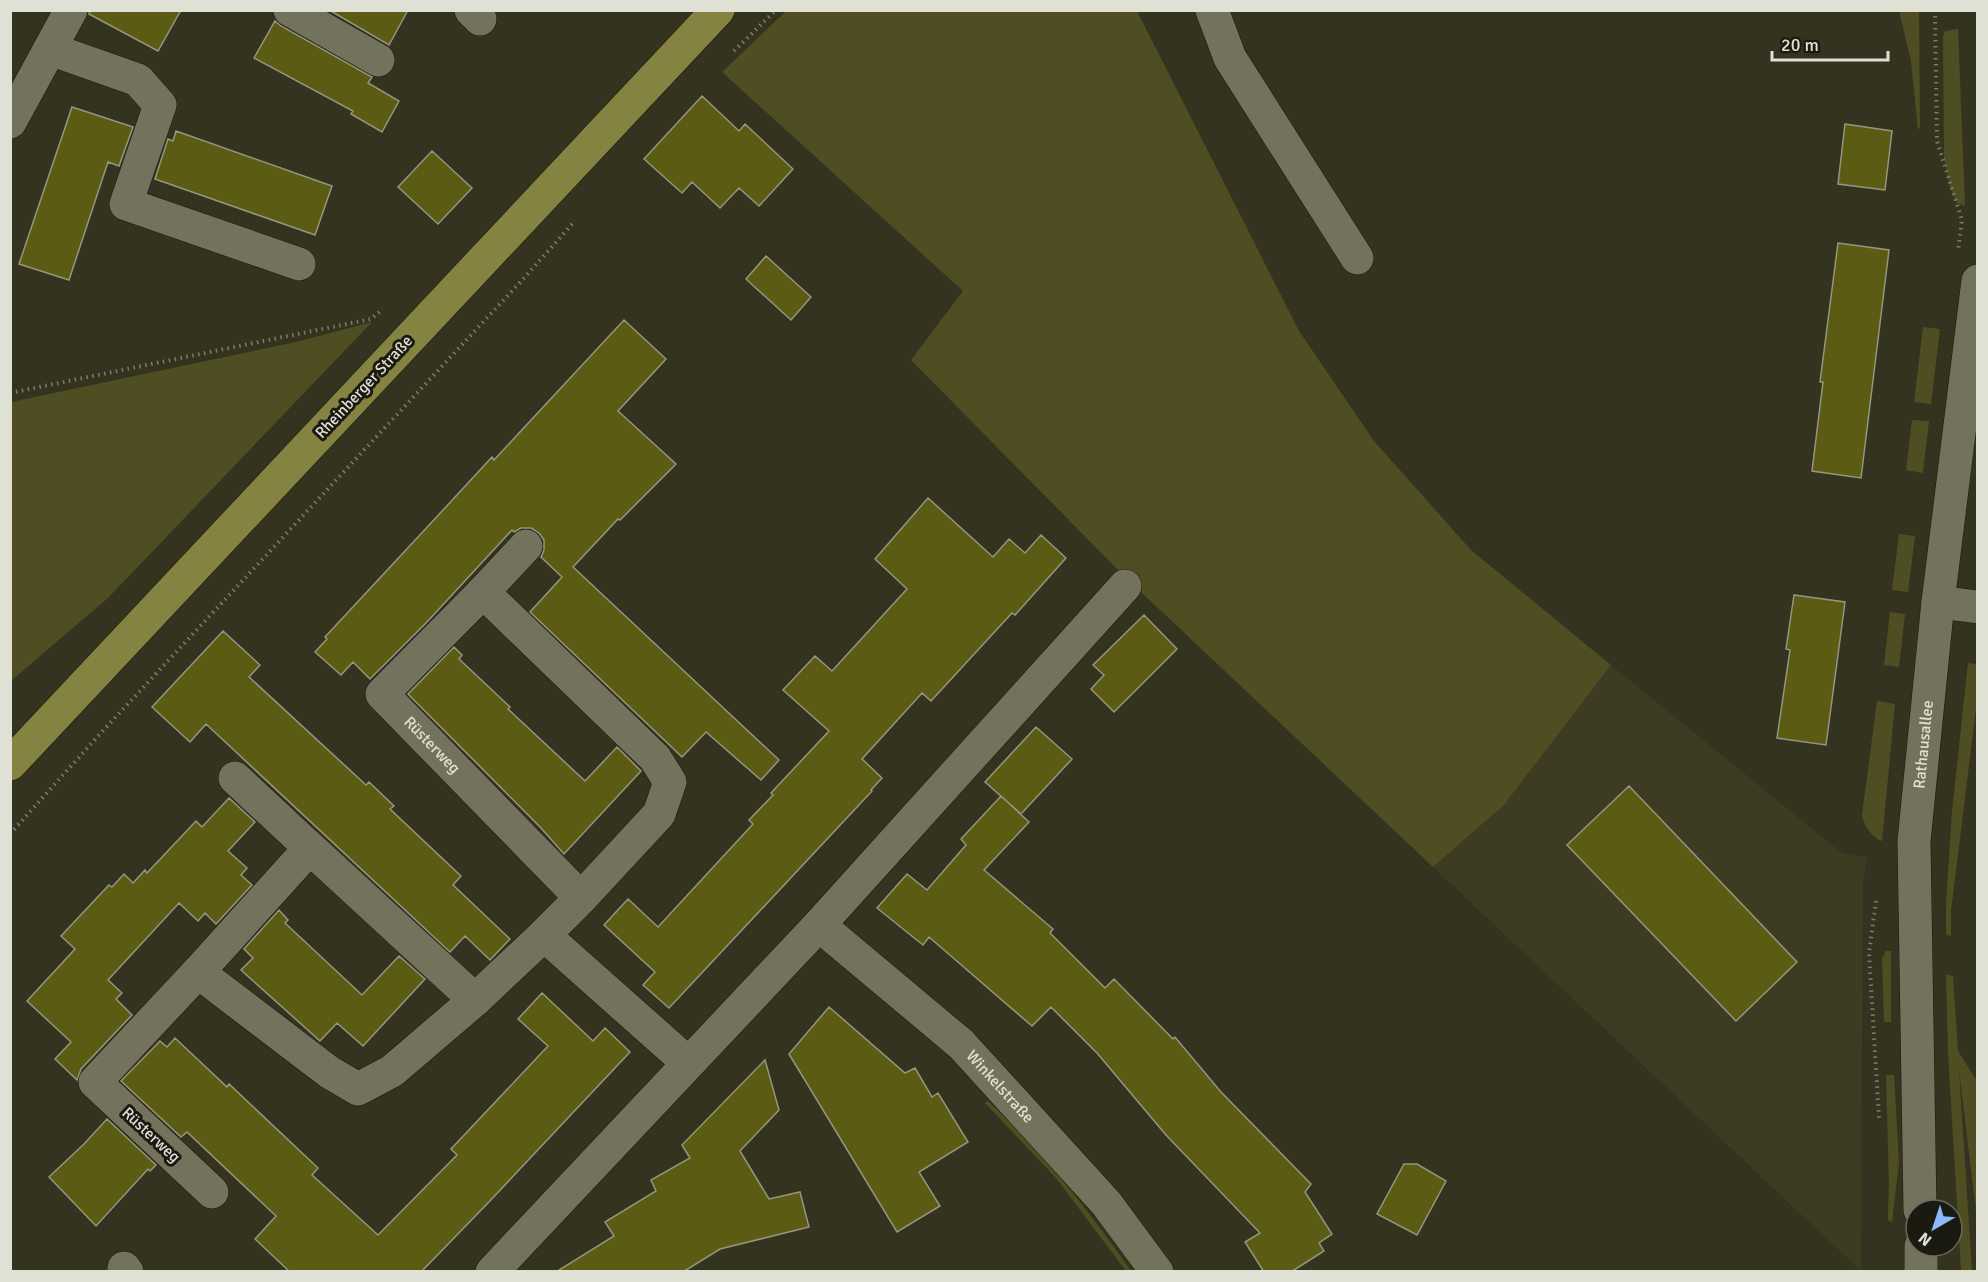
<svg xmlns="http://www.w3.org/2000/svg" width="1988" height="1282" font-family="Signika,sans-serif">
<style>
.built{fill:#3d3c22}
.green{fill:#4f4e23}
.building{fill:#5c5b14;stroke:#95967f;stroke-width:1.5}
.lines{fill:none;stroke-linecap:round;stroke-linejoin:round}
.minor-casing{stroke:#1b1a08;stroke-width:34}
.major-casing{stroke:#1b1a08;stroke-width:34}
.path{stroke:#7c7d6d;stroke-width:4;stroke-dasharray:1.5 4.5;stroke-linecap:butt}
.minor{stroke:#72725d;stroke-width:33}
.major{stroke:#858341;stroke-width:33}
.labels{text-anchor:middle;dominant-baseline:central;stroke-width:6;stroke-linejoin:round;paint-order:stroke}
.street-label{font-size:16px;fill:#e0e1d5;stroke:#1a1a11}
</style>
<rect width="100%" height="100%" fill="#333320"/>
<path class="built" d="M 1611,665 L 1843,854 L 1867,857 L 1863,883 L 1861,1271 L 1433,867 L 1504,805 Z"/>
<path class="green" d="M 786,11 L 1137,11 L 1299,331 L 1374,441 L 1471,550 L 1611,665 L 1504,805 L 1433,867 L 1124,576 L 911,360 L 963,291 L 722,72 Z
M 1899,11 L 1919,11 L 1920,127 L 1918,130 L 1911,61 Z
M 1958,29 L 1965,206 L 1957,203 L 1950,188 L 1944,158 L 1943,36 L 1945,31 Z
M 372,322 L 108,598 L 11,681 L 11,402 L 296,342 Z
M 1923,327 L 1940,329 L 1931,404 L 1914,402 Z
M 1912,420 L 1929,421 L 1923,473 L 1906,470 Z
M 1899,534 L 1915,536 L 1908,592 L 1892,590 Z
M 1890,612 L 1905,614 L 1899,667 L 1884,665 Z
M 1968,663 L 1977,664 L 1977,701 L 1951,911 L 1951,936 L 1946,935 L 1946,904 L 1952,811 Z
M 1877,701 L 1895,704 L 1882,841 C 1873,839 1863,824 1862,815 Z
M 1886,951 L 1891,951 L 1891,1022 L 1884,1022 L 1882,958 Z
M 1946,974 L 1953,976 L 1958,1051 L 1977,1081 L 1977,1219 L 1959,1070 L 1972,1271 L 1961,1271 L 1948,1053 Z
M 1886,1075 L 1894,1075 L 1899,1162 L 1892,1222 L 1888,1220 L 1888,1215 L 1889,1185 Z
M 988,1101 C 1042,1152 1089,1210 1131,1271 L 1126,1271 L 1056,1178 L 985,1103 Z"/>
<path class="building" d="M 90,10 L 181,10 L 158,51 L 89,14 Z
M 329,10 L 408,10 L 389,45 Z
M 275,21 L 281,26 L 372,77 L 368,83 L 399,101 L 382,132 L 351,114 L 353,111 L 254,58 Z
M 702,96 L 739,131 L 745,124 L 793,169 L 759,206 L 739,188 L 720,208 L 692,182 L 682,193 L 644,159 Z
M 72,107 L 133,127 L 119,166 L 108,162 L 69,280 L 19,264 Z
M 1845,124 L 1892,131 L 1885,190 L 1838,184 Z
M 176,131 L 332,186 L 315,235 L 155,179 L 168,139 L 173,141 Z
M 432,151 L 472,188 L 438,224 L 398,187 Z
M 1838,243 L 1889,250 L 1861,478 L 1812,471 L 1823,382 L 1820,382 Z
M 766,256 L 811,297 L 791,320 L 746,279 Z
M 624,320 L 666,359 L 618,411 L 676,464 L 620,520 L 618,519 L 573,567 L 779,760 L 761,780 L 706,732 L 682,757 L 530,612 L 562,577 L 541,557 L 544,550 L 544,540 L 539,533 L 531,528 L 521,528 L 514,532 L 512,530 L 427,622 L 370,679 L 353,662 L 341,675 L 315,652 L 327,639 L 325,637 L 444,509 L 492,457 L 494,460 Z
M 928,498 L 993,557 L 1009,539 L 1025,553 L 1041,535 L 1066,558 L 1015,615 L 1012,613 L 931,701 L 922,693 L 862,759 L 882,778 L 871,790 L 872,791 L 669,1008 L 643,985 L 655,972 L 604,925 L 628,899 L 658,927 L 753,824 L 749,820 L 773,795 L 771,793 L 829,731 L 783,690 L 815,656 L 832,671 L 907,589 L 875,559 Z
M 1794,595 L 1845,602 L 1826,745 L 1777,738 L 1790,650 L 1786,649 Z
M 1144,615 L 1177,649 L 1114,712 L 1091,689 L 1104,675 L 1093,665 Z
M 223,631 L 260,665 L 249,677 L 366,785 L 369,782 L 394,806 L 390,809 L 461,876 L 453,885 L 510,939 L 490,960 L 465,936 L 450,952 L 206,724 L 190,742 L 152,707 Z
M 454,647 L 462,655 L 459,659 L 510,707 L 508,709 L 585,781 L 617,747 L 641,771 L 564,854 L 541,828 L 408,694 Z
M 1036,727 L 1072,759 L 1021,814 L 985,782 Z
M 1629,786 L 1797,962 L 1736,1021 L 1567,845 Z
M 1001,796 L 1029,822 L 984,870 L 1053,929 L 1050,933 L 1105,988 L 1114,979 L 1173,1039 L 1175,1037 L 1221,1092 L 1311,1184 L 1305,1192 L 1332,1234 L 1319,1243 L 1324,1251 L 1291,1272 L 1264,1272 L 1245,1242 L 1260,1233 L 1166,1135 L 1097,1053 L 1051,1007 L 1032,1026 L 929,937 L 923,945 L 877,908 L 907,874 L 927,890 L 966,845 L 961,839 Z
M 229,798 L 255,822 L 228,851 L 247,868 L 241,875 L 252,885 L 216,924 L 205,913 L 198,921 L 179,903 L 108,980 L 122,993 L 116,999 L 132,1015 L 81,1069 L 77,1080 L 55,1059 L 71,1042 L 27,1001 L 75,949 L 61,936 L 109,885 L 112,887 L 124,874 L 133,883 L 145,870 L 147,873 L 196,821 L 202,827 Z
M 279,910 L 288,920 L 285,923 L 362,995 L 399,956 L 425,979 L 363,1046 L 337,1023 L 320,1041 L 241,970 L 253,958 L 244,949 Z
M 542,993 L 593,1041 L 605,1028 L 630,1052 L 487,1204 L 421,1272 L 290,1272 L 255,1239 L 276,1216 L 187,1132 L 181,1137 L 121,1081 L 160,1041 L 167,1047 L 175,1038 L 227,1087 L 229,1084 L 318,1168 L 312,1175 L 378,1235 L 457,1155 L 451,1149 L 548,1046 L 518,1019 Z
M 829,1007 L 905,1073 L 915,1068 L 932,1097 L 938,1093 L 968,1142 L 919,1172 L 940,1206 L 897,1232 L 789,1054 Z
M 765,1060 L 779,1110 L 740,1151 L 769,1199 L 800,1192 L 809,1227 L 720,1249 L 683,1272 L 556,1272 L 614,1236 L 605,1222 L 656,1191 L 651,1180 L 690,1158 L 682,1145 Z
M 107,1119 L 156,1165 L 150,1171 L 148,1169 L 96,1226 L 49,1177 L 84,1144 Z
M 1404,1164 L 1417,1164 L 1446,1181 L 1417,1235 L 1377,1214 Z"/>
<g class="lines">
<g class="minor-casing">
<g id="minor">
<path d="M 290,10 L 378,60"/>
<path d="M 471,10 L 480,19"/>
<path d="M 1212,10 L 1230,58 L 1357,258"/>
<path d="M 50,49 L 138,80 L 160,105 L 126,204 L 299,264"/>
<path d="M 10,122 L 71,10"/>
<path id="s1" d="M 526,546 L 483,592 L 382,694 L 581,898 L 544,935 L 688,1063"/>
<path d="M 483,592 L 655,758 L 670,782 L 659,814 L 581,898"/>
<path d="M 1938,602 L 1978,607"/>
<path d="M 310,848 L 475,1000"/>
<path d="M 819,925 L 1125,586"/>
<path d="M 198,972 L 310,848 L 235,778"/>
<path d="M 212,1192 L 95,1082 L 198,972 L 329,1072 L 358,1089 L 392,1071 L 475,1000 L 544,935"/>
<path id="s2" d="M 1920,1210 L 1914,841 L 1938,602 L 1978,281"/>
<path d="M 1921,1246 L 1921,1272"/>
<path d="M 124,1268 L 127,1272"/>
<path id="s3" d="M 492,1272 L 819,925 L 961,1044 L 1106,1203 L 1157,1272"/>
</g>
</g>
<g class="major-casing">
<path id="major" d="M 10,764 L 718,10"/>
</g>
<path class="path" d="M 1935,10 L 1937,141 L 1962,220 L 1958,251
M 734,51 L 776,10
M 10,393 L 371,319 L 383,309
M 10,834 L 99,735 L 525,277 L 573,223
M 1876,901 L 1869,953 L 1879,1118"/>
<use href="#minor" class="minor"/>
<use href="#major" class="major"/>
</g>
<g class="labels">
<g class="street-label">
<text transform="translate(364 387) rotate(-47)">Rheinberger Straße</text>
<text stroke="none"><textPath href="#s2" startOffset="466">Rathausallee</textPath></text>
<text stroke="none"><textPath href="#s1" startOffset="278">Rüsterweg</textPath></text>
<text stroke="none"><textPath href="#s3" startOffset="720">Winkelstraße</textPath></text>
<text transform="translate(151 1135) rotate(43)">Rüsterweg</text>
</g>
</g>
<rect width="1988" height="1282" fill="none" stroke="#e0e1d5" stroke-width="24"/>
<g transform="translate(1934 1228) rotate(219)"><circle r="28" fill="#1a1a11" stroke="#696a5f" stroke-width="1.5"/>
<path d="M0-4.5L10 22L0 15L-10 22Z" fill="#8cb9fc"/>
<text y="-9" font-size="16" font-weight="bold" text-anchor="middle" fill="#e0e1d5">N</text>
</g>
<path d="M1772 51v9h116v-9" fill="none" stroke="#e0e1d5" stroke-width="3"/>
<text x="1781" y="51" font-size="18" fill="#e0e1d5" stroke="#1a1a11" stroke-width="4.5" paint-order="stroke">20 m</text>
</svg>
